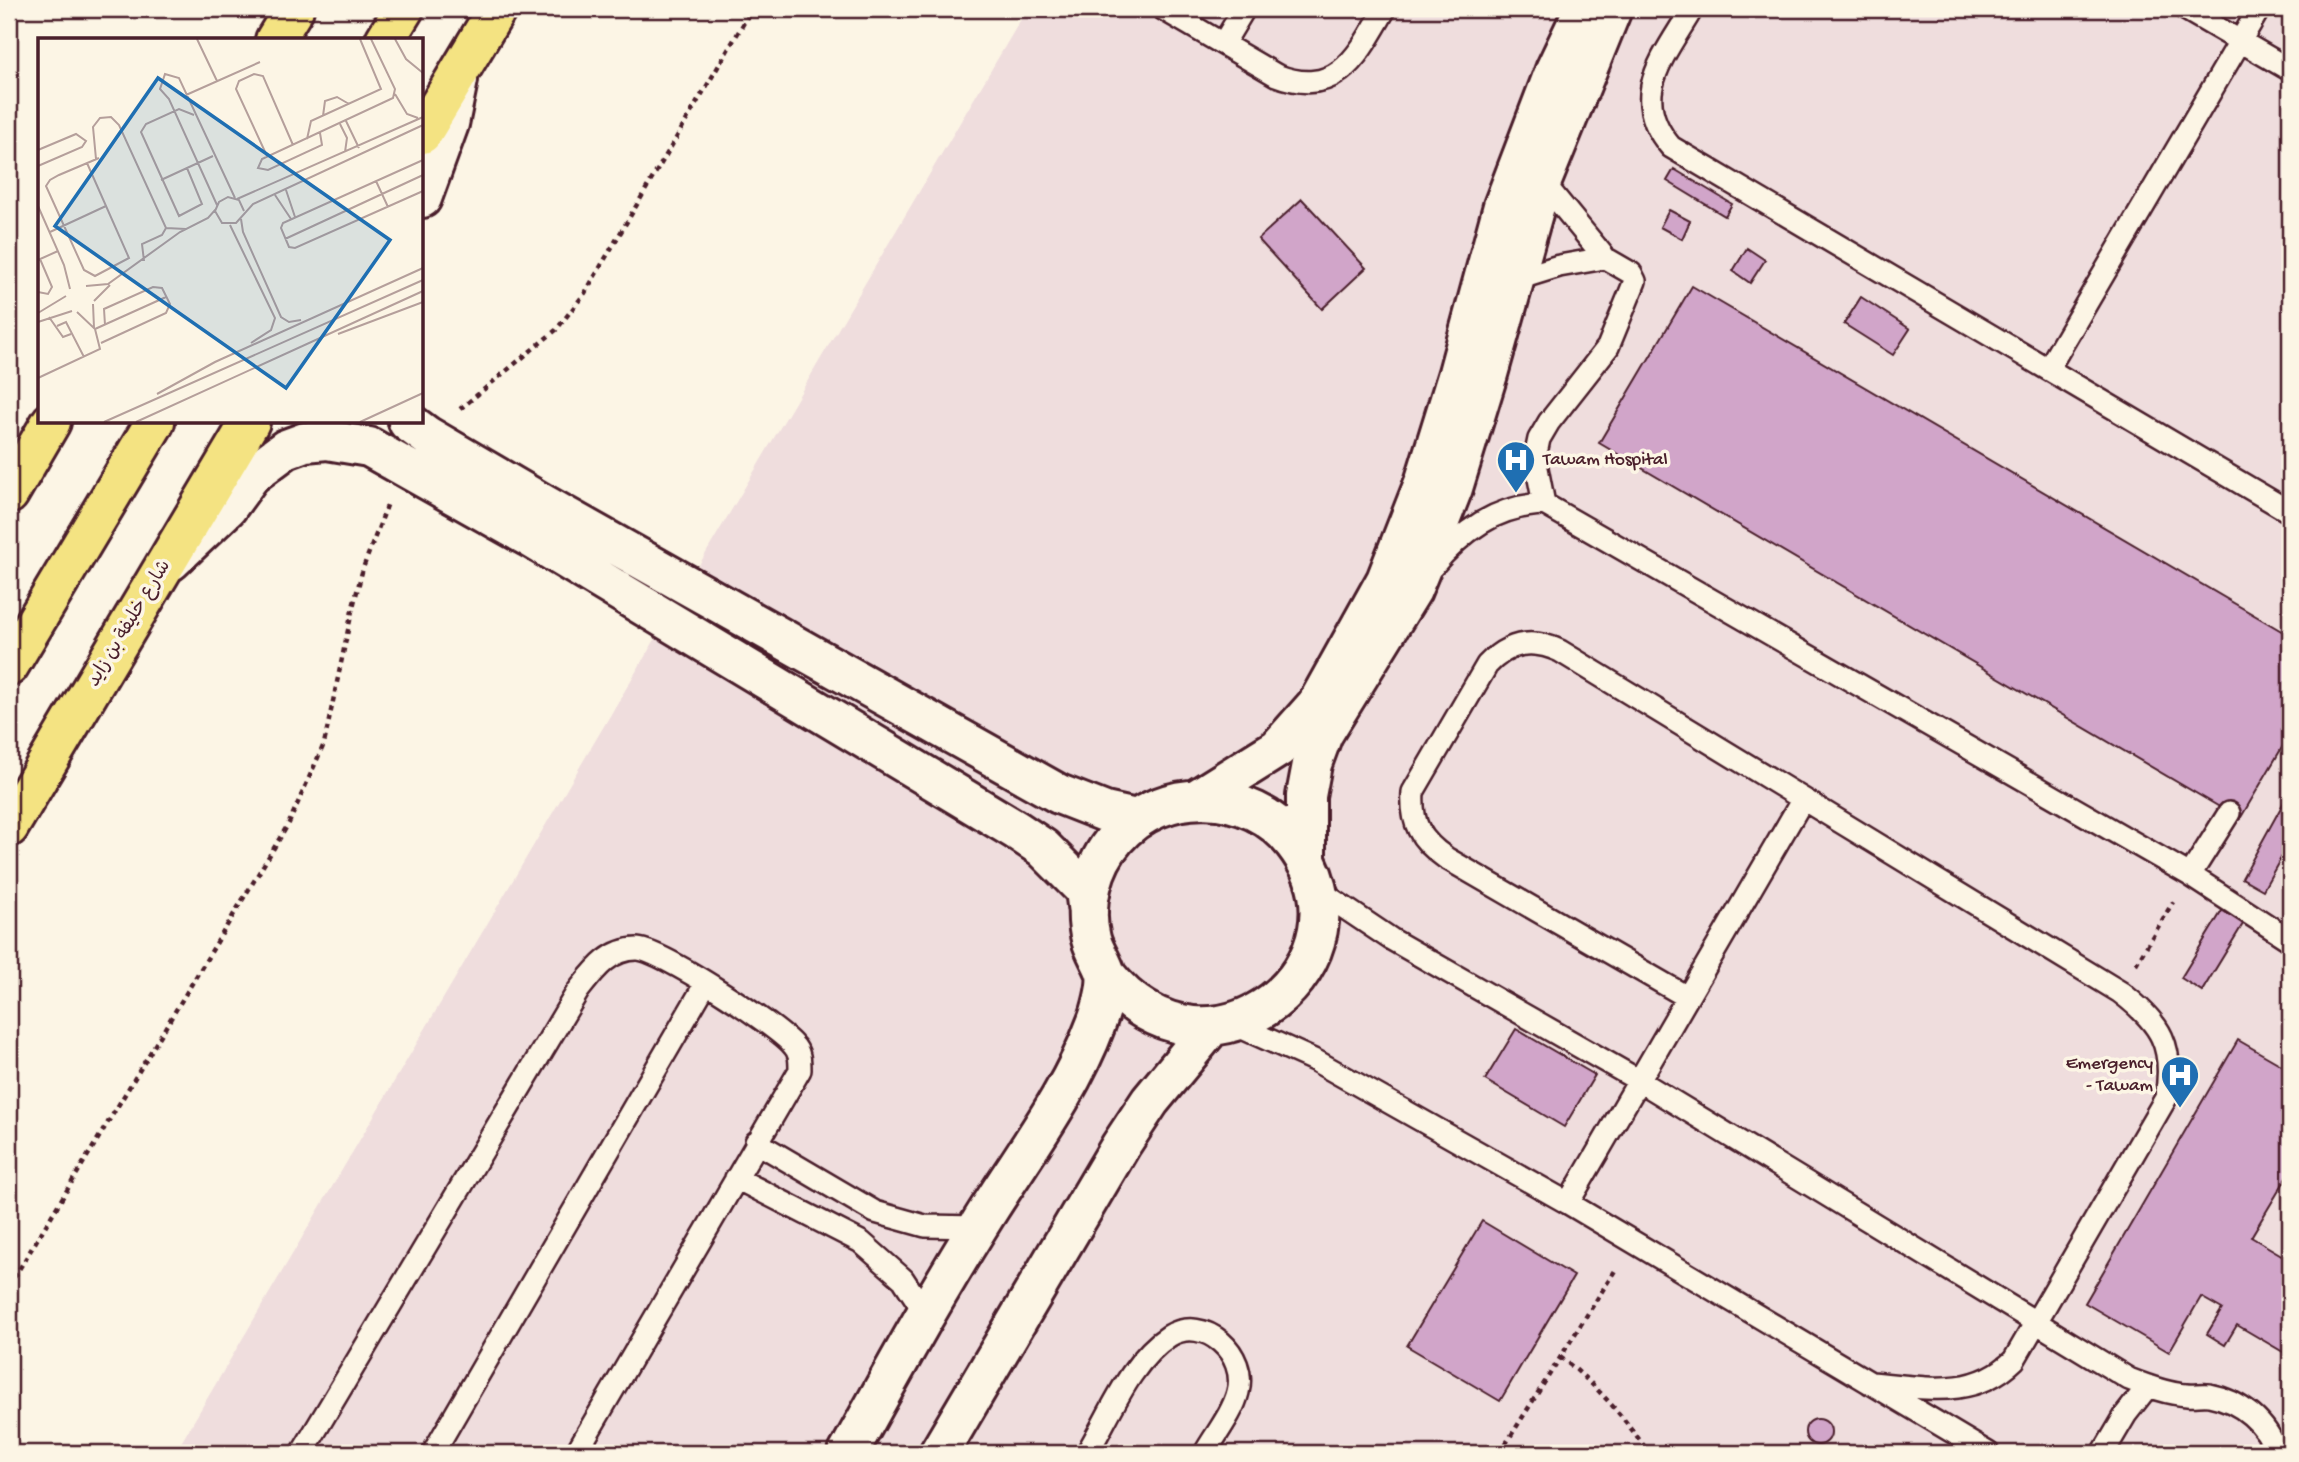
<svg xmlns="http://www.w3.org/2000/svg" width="2299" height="1462" font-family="'Gochi Hand','Playpen Sans Arabic',sans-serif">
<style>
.built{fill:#efdddd}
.building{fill:#d1a5c9;stroke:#4a1f2b;stroke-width:2}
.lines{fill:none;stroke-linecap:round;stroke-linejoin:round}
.service-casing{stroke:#4a1f2b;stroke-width:26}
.tertiary-casing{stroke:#4a1f2b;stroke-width:44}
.primary-casing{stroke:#4a1f2b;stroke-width:44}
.trunk-casing{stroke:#4a1f2b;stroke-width:44}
.path{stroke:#4a1f2b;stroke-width:4.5;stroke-dasharray:5 5;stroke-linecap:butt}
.service{stroke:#fcf5e5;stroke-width:21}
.tertiary{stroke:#fcf5e5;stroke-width:38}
.primary{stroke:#f4e382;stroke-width:38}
.trunk{stroke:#f4e382;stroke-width:38}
.labels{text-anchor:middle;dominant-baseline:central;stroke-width:7;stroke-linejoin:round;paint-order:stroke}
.poi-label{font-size:19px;fill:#4a1f2b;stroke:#fcf5e5;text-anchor:start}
.street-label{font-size:19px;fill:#4a1f2b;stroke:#fcf5e5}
.inset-road{fill:none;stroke:#b59f9b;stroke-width:2}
.view{fill:#1f6fb2;fill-opacity:0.15;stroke:#1f6fb2;stroke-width:3.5}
.inset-edge{fill:none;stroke:#4a1f2b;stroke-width:3.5}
</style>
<rect width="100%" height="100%" fill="#fcf5e5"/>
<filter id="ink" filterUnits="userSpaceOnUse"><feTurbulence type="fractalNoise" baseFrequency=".0143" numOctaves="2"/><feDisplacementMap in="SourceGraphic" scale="14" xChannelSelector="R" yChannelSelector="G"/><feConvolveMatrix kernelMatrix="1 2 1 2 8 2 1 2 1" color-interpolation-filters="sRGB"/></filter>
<g filter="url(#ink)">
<path class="built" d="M 1027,9 L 2290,9 L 2290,1453 L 175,1453 Z"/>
<path class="building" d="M 1674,169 L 1732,204 L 1725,216 L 1667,181 Z
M 1302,199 L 1366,268 L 1322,309 L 1258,239 Z
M 1669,210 L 1690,221 L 1682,239 L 1660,227 Z
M 1747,248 L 1765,260 L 1750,283 L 1733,271 Z
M 1692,286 L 2290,636 L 2290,734 L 2240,819 L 1599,443 Z
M 1861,297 L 1910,329 L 1893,355 L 1844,324 Z
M 2290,791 L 2290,842 L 2263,890 L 2242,878 Z
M 2225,906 L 2246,919 L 2202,991 L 2181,978 Z
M 1516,1029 L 1595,1075 L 1564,1127 L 1485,1080 Z
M 2238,1040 L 2290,1070 L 2290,1172 L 2251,1237 L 2290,1260 L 2290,1356 L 2237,1325 L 2225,1345 L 2207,1334 L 2222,1309 L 2201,1297 L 2169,1352 L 2085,1303 Z
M 1482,1221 L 1574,1276 L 1500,1401 L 1407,1346 Z
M1805 1432a13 13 0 1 1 26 0a13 13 0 1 1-26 0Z"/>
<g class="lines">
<g class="service-casing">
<path id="service" d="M 1163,9 L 1276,75 C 1338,99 1358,55 1385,9
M 1692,9 C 1664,57 1627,96 1671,147 L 2290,512
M 2185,9 L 2290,70
M 1223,44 L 1244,9
M 1542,181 L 1605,258 L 1631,273 L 1635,281 L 1608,347 L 1549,422 L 1539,439 L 1535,458 L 1544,504
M 1514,280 L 1559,266 L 1605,258
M 2048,369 L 2259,9
M 1432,567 C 1462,531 1496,506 1544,504 L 2190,875 L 2290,940
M 2190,875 L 2229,813
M 1315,888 L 1391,939 L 1638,1080 L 2129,1379 C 2147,1386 2168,1394 2187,1395 C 2195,1396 2202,1394 2209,1395 C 2241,1401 2267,1423 2277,1453
M 1687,997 L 1446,858 C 1420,840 1411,823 1413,792 L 1487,665 C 1509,642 1532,638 1560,651 L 2120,992 C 2161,1023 2175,1046 2166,1098 L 2014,1360 C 1973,1400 1923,1387 1870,1383
M 1231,1023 L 1316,1061 L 1568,1203 L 1988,1453
M 756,1142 L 875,1212 L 925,1226 L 978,1227
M 736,1178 L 861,1242 L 903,1279 L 926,1314
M 1568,1203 L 1803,799
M 302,1453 L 578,991 C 594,971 609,949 637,949 C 660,949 776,1025 793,1045 C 800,1052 800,1060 800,1070 L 576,1453
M 433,1453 L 706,983
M 1087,1453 C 1110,1415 1130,1361 1169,1336 C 1205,1314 1248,1355 1238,1392 C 1233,1413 1215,1435 1205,1453
M 2103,1453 L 2126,1414 L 2148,1386"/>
</g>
<g class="tertiary-casing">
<path id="tertiary" d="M 422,198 L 449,124 L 458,80
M 408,422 L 427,436 L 543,504 L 1059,794 L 1105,812 L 1136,819
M 171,561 L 227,508 L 251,475 L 286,449 L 305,442 L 327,440 L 369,447 L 529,537 L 1016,830 L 1043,848 L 1085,890 L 1088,913
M 1198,798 L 1278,748 L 1317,704 L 1386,580 L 1424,483 L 1458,373 L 1503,206 L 1555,70 L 1584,9
M 1306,862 L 1306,796 L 1312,764 L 1323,734 L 1412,590 L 1433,539 L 1453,488 L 1488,374 L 1542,181 L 1612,9
M 848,1453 C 890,1377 932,1301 978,1227 C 1018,1161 1069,1097 1096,1024 C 1101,1012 1108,986 1106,974 C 1103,963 1094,951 1091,939 C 1082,905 1093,864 1116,838 C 1162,784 1251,787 1294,843 C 1385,958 1211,1106 1106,975
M 939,1453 L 1121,1145 L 1150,1101 L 1211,1027"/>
</g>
<g class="primary-casing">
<path id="primary" d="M 422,134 L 497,9
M 9,827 L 250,422"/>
</g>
<g class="trunk-casing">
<path id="trunk" d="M 275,40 L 294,9
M 385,40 L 404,9
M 9,494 L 51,422
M 9,666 L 155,422"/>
</g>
<path class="path" d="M 460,409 L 556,330 L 585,293 L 752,9
M 2136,964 L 2173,902
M 9,1286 L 289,823 L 324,744 L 352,611 L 363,568 L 388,503
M 1560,1357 C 1597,1385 1623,1416 1649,1453
M 1500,1453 L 1616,1269"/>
<use href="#service" class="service"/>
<use href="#tertiary" class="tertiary"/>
<use href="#primary" class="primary"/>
<use href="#trunk" class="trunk"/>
</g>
</g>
<defs>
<g id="hospital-pin" transform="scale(2.0125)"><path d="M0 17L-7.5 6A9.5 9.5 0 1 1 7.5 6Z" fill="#1f6fb2" stroke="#fcf5e5"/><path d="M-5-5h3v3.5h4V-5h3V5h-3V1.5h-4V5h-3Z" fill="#fff"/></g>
</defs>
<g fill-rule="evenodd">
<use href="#hospital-pin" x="1516" y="460"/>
<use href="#hospital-pin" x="2180" y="1075"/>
</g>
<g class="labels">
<g class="poi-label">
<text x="1543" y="460">Tawam Hospital</text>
<text x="2153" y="1064" text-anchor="end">Emergency<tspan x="2153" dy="22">- Tawam</tspan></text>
</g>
<g class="street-label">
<text transform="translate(130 624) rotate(-59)">شارع خليفة بن زايد</text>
</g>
</g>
<g transform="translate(38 38)">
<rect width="385" height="385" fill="#fcf5e5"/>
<path class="inset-road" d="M 159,1 L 179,43M 357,1 L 368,21 L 385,35M 357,56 L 369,76 L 380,80M 148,57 L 222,24M 285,78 L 287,63 L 299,59 L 311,66M 308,83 L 321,110M 302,86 L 309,100 L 307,114M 282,95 L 284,107 L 230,132 L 220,130 L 224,121 L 355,60 L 357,51 L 333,1M 269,101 L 273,83 L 343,51 L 322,1M 0,112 L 38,96 L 48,103 L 44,109 L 0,128M 229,118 L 198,51 L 201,43 L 216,36 L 225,38 L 255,107M 58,121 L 55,89 L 62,80 L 73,79 L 81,87 L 128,190 L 148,191M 385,122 L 245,185 L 243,190 L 251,209 L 257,210 L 385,153M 49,125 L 91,220 L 57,238 L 46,232 L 8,148 L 12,142 L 21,137 L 61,120M 149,130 L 164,166 L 141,178 L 103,94 L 108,86 L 141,71 L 156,77M 123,142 L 175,118M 338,143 L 350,169M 248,152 L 257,179M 237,157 L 253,181M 199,161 L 385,79M 179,167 L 131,61 L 122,51 L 127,36 L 141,40 L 197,160M 0,168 L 26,227 L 32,251M 206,173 L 201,162 L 190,159 L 181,164 L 177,173 L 184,185 L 198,185 L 215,166 L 385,87M 203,181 L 205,194 L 243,279 L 251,284 L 263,282M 192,187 L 237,280 L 233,292 L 213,305M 12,194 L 68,168M 247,201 L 385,137M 0,222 L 20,213M 106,223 L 104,206 L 124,197 L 128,190M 48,248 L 70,246 L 142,194 L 170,180 L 178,171M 0,254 L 10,256 L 14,249 L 2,221M 56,263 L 72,247M 55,266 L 56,290M 0,275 L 28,258M 11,279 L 25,299 L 33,296M 0,284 L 34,273M 19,288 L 28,284 L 46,319M 57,291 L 128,259M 300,296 L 385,264M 63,305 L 128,275 L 132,266 L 124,250 L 115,249 L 66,271 L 67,287M 0,340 L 62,311 L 57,291 L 39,274M 119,356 L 177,324 L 385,230M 66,384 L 385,242M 98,384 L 385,253M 322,384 L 385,355"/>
<path class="view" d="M 120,40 L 352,202 L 248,350 L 17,188 Z"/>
<rect width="385" height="385" class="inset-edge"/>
</g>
<rect width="2299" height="1462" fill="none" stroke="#fcf5e5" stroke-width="35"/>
<rect x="18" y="18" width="2264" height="1427" fill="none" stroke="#4a1f2b" stroke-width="2.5" filter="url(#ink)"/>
</svg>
